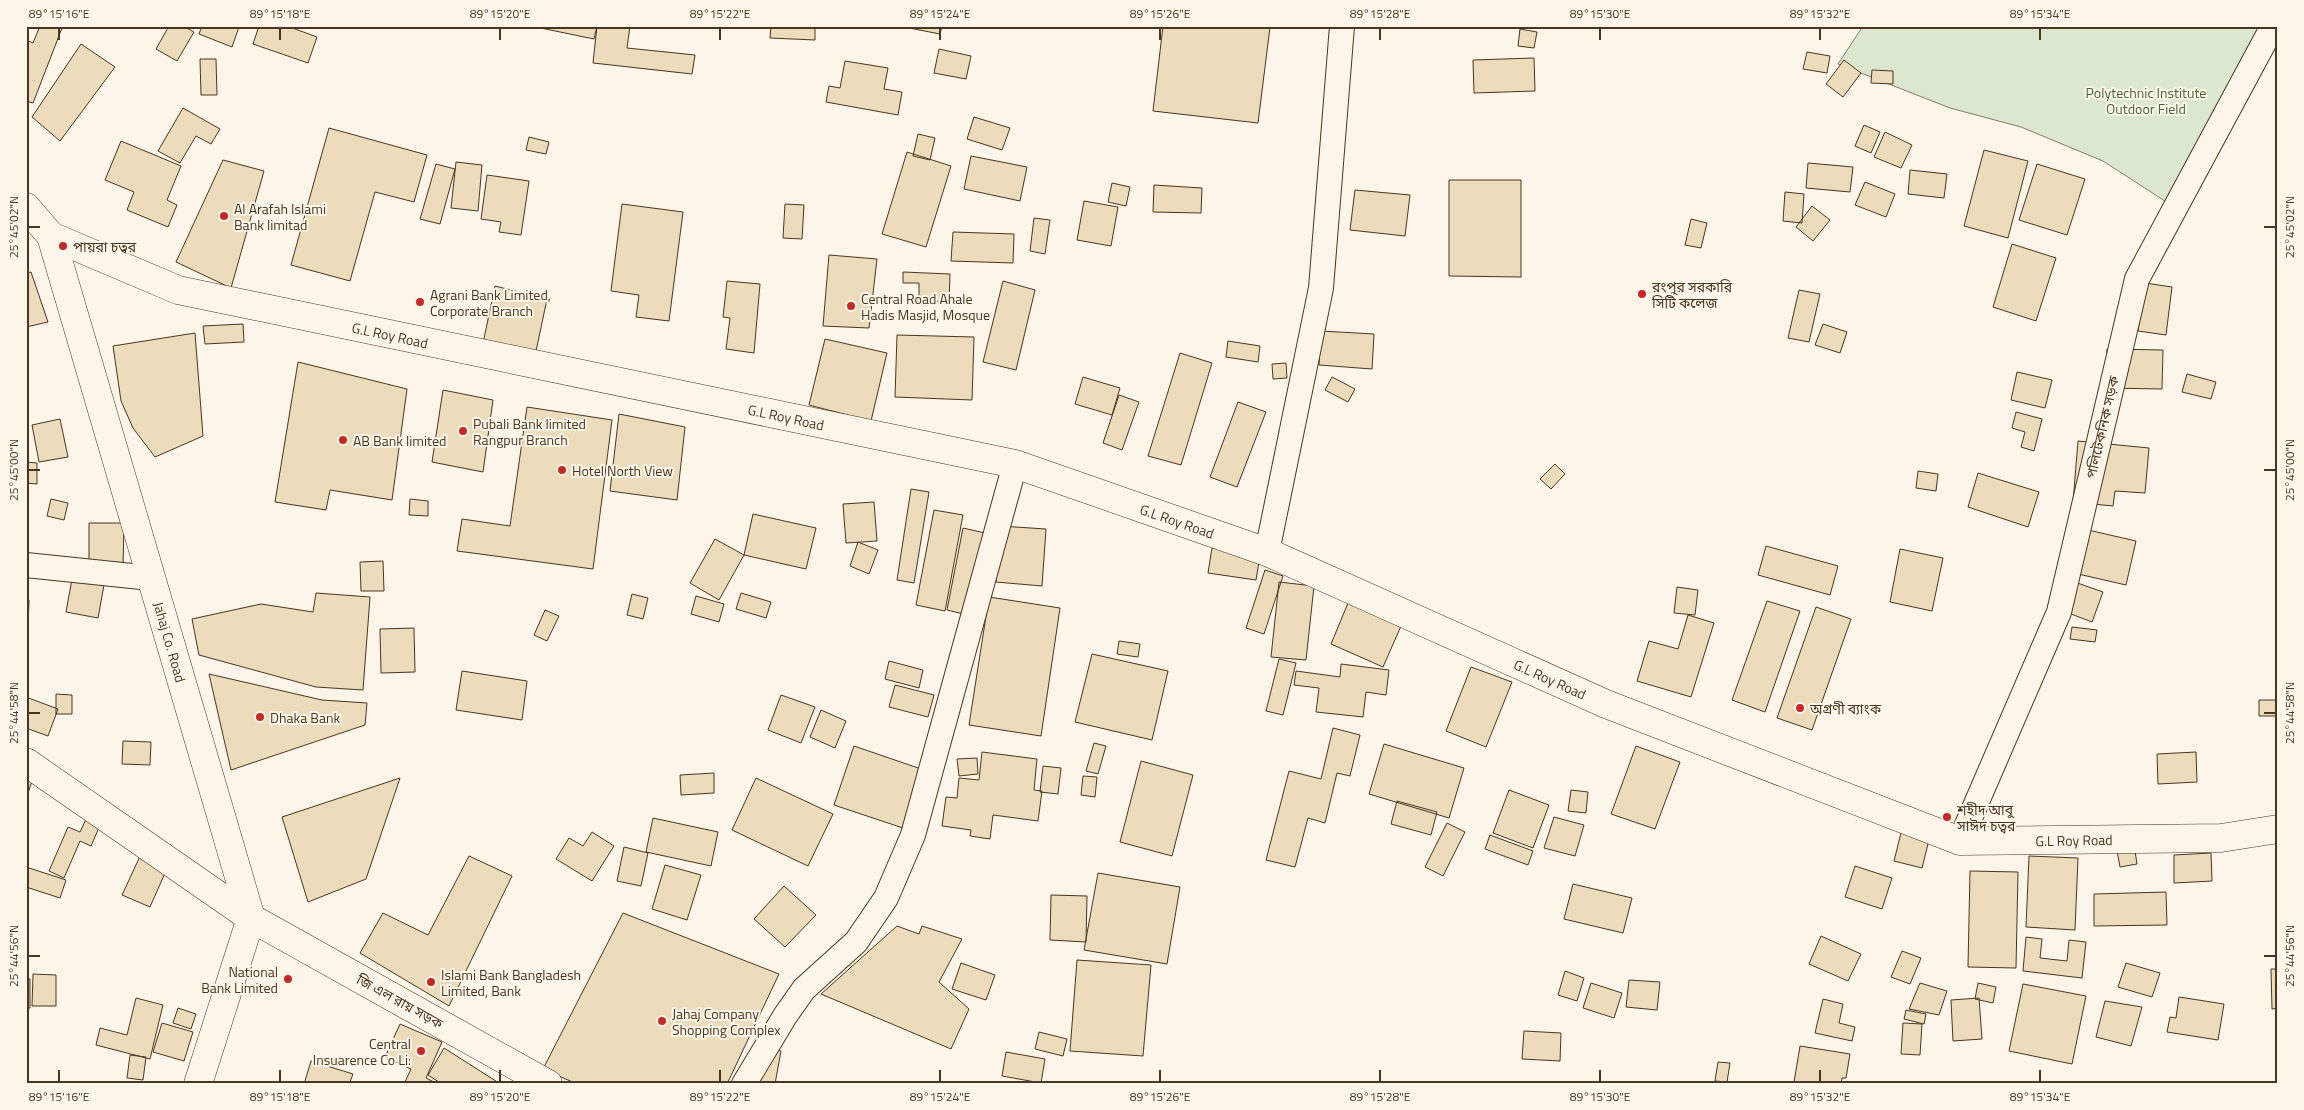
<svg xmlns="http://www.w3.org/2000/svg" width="2304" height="1110" font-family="'Titillium Web','Noto Sans Bengali',sans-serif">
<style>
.green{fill:#dce7d0;stroke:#887966}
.building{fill:#ecdcbc;stroke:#4a3520}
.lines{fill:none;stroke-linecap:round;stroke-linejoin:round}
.minor-casing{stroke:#4a3520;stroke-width:26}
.tertiary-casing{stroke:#4a3520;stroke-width:29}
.secondary-casing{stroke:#4a3520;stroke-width:29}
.trunk-casing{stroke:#4a3520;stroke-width:29}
.minor{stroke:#fbf6e9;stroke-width:24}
.tertiary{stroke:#fbf6e9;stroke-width:28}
.secondary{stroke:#fbf6e9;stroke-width:28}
.trunk{stroke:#fbf6e9;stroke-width:28}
.ticks{fill:none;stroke:#4a3520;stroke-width:2}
.poi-dot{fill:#c62828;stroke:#fbf6e9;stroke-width:2}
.labels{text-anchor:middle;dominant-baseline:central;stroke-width:4;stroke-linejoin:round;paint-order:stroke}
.park-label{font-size:14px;fill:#436837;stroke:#fbf6e9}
.poi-label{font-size:14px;fill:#4a3520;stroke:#fbf6e9;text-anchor:start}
.street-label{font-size:14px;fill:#4a3520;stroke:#fbf6e9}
.neatline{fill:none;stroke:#4a3520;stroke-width:2}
.ticks-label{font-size:12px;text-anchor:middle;fill:#4a3520}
</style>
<rect width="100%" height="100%" fill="#fbf6e9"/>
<path class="green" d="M 1863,26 L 2278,26 L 2168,203 L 2103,161 L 2021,127 L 1950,108 L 1838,64 Z"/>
<path class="building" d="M 40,26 L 62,28 L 33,103 L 26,101 L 26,40 L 33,43 Z
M 169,26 L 183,26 L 194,32 L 177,61 L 156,49 Z
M 202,26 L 237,26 L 239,27 L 232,47 L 199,34 Z
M 259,26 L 287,26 L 317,37 L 308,63 L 253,44 Z
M 531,26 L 597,26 L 594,39 Z
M 597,26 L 630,26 L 627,48 L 695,55 L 692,74 L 593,63 Z
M 771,26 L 815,26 L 815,40 L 770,38 Z
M 899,26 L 942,26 L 940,34 Z
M 1163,26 L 1270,27 L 1258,123 L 1153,111 Z
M 1520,29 L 1537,32 L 1534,48 L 1518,46 Z
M 81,44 L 115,67 L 60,141 L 32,117 Z
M 939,49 L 971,56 L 966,79 L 934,73 Z
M 1807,52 L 1830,56 L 1827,73 L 1803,69 Z
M 1534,58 L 1535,91 L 1474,93 L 1473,60 Z
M 200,59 L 216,59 L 217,95 L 201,95 Z
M 1844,60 L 1861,73 L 1843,97 L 1826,84 Z
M 845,61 L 888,68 L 884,89 L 902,92 L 898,115 L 826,102 L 829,86 L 840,88 Z
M 1872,70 L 1893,71 L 1893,84 L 1871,83 Z
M 183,108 L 220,129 L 211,144 L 196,136 L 180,163 L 158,151 Z
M 974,117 L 1010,128 L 1002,150 L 967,139 Z
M 1864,125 L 1880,132 L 1871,153 L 1855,146 Z
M 329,128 L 427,155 L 414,202 L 375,192 L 350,281 L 291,265 Z
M 1885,132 L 1912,145 L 1901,168 L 1874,157 Z
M 918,134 L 935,138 L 930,160 L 913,156 Z
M 529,137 L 549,142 L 546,154 L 526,150 Z
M 121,141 L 181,166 L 167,200 L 177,205 L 168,227 L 127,210 L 134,192 L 105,180 Z
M 1984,150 L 2028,161 L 2008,238 L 1964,226 Z
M 907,152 L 951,166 L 926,247 L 882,234 Z
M 971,156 L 1027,167 L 1020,201 L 964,189 Z
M 223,160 L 264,171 L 231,288 L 176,262 Z
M 456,162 L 482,165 L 478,211 L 451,208 Z
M 1808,163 L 1853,167 L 1850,192 L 1806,188 Z
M 436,164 L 455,169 L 440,224 L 420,219 Z
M 2037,164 L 2085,179 L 2067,235 L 2019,220 Z
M 1910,170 L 1947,174 L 1944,198 L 1908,194 Z
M 487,175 L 529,181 L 521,235 L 499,232 L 501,222 L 481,219 Z
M 1449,180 L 1521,180 L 1521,277 L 1449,276 Z
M 1865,182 L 1895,194 L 1886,217 L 1855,205 Z
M 1112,183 L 1130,187 L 1126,206 L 1108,202 Z
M 1154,185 L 1202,188 L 1201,213 L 1153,212 Z
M 1355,190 L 1410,195 L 1405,236 L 1350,230 Z
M 1785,192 L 1804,194 L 1802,223 L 1783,221 Z
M 1084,201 L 1118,207 L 1111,246 L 1077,240 Z
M 622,204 L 683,212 L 669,321 L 636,317 L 639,295 L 611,291 Z
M 785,204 L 804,205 L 802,239 L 783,238 Z
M 1812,206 L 1830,220 L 1813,241 L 1796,227 Z
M 1034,218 L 1050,220 L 1045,254 L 1030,251 Z
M 1691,219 L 1707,223 L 1701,248 L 1685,245 Z
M 953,232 L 1014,234 L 1013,263 L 951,261 Z
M 2012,244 L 2056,258 L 2036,321 L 1993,307 Z
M 829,255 L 877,259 L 869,328 L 823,326 Z
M 31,272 L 48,322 L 26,327 L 26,273 Z
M 903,272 L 950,274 L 949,302 L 919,301 L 919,283 L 903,283 Z
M 727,281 L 760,284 L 754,353 L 726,349 L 730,318 L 723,317 Z
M 1003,281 L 1035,290 L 1016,370 L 983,362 Z
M 2145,283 L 2172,287 L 2166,335 L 2138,331 Z
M 495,286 L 547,299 L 535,356 L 482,348 Z
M 1799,290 L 1820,294 L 1809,342 L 1788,338 Z
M 243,324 L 244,342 L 205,344 L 203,326 Z
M 1823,324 L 1847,332 L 1840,353 L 1815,345 Z
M 1321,331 L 1374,334 L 1372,369 L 1319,365 Z
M 195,333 L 203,436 L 155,457 L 133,428 L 121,401 L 113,346 Z
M 897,335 L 974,337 L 972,400 L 895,397 Z
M 825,339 L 887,353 L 871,421 L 809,405 Z
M 1228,341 L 1260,346 L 1258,362 L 1226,357 Z
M 2107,349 L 2163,350 L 2162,389 L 2106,388 Z
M 1180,353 L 1212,363 L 1181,465 L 1148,456 Z
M 298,362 L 407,389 L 392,500 L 330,490 L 326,510 L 275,502 Z
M 1286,363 L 1287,378 L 1273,379 L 1272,364 Z
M 2017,372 L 2052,380 L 2045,408 L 2011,400 Z
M 2187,374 L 2216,382 L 2211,399 L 2182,392 Z
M 1083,377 L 1120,388 L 1112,415 L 1075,404 Z
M 1332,377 L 1355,389 L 1348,402 L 1325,390 Z
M 443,390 L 493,400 L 483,472 L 432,462 Z
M 1119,395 L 1139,402 L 1122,450 L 1103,443 Z
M 1238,402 L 1266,412 L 1237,487 L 1210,477 Z
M 527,407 L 612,420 L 593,569 L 457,551 L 462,519 L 510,526 Z
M 2016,412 L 2042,419 L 2034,451 L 2021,447 L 2025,432 L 2012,428 Z
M 619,414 L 685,427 L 677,500 L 610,491 Z
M 60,419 L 68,457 L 39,462 L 32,425 Z
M 2078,441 L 2149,448 L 2145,493 L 2115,491 L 2113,506 L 2073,502 Z
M 26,462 L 37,463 L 37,484 L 26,483 Z
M 1555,464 L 1565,474 L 1551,489 L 1540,479 Z
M 1918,471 L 1938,474 L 1936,491 L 1916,488 Z
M 1978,473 L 2039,492 L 2028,527 L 1968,507 Z
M 911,489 L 929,492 L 914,583 L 897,580 Z
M 51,499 L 68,503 L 64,520 L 47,516 Z
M 410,499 L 428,501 L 428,516 L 409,515 Z
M 874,502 L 877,541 L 846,543 L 843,504 Z
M 934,510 L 963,515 L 945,611 L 916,605 Z
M 753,514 L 816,528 L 806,569 L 744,555 Z
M 89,523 L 124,523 L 123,567 L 89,567 Z
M 1000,526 L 1046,529 L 1042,586 L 996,582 Z
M 2075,527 L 2136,541 L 2126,585 L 2065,571 Z
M 963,528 L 985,533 L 968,615 L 947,610 Z
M 715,539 L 744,555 L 719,600 L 690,583 Z
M 858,542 L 878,550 L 869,574 L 850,566 Z
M 1766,546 L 1838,566 L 1830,595 L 1758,575 Z
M 1212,548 L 1260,555 L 1256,580 L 1208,573 Z
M 1900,549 L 1943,558 L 1932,611 L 1890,602 Z
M 383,561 L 384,591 L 361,591 L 360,562 Z
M 1265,570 L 1283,576 L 1264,634 L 1246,628 Z
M 72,579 L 104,585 L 98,618 L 66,612 Z
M 2069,580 L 2103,592 L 2092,622 L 2058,609 Z
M 1279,582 L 1314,586 L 1306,660 L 1271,657 Z
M 1677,587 L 1698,590 L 1695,615 L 1674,613 Z
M 316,593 L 370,597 L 363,690 L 316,687 L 199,655 L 192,619 L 261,604 L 313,612 Z
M 741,593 L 771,602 L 766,618 L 736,609 Z
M 632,594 L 648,598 L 643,619 L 627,615 Z
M 696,596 L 724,604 L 719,622 L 691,614 Z
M 989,597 L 1060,608 L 1041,736 L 969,725 Z
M 26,600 L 29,600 L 27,655 L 26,655 Z
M 1767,601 L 1800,611 L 1765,712 L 1732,700 Z
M 1348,603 L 1401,626 L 1383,667 L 1331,644 Z
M 1816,607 L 1851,619 L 1812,730 L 1777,718 Z
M 545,610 L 559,616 L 547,641 L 534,635 Z
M 1688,615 L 1714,623 L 1691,697 L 1637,681 L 1649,641 L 1678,649 Z
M 2072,627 L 2097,630 L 2095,642 L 2070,639 Z
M 414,628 L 415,672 L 381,673 L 380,629 Z
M 1119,641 L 1140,644 L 1138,657 L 1117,654 Z
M 1092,654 L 1168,671 L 1152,740 L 1075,722 Z
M 1279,659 L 1296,663 L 1283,715 L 1266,711 Z
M 889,661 L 923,670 L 919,688 L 885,679 Z
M 1341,664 L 1389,670 L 1386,695 L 1366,692 L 1363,717 L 1316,712 L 1319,688 L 1294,685 L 1296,671 L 1340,677 Z
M 1471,667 L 1512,682 L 1486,747 L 1446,731 Z
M 462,671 L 527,681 L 522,720 L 456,710 Z
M 209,674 L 322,700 L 367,703 L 365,725 L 231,770 Z
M 895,685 L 934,695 L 928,717 L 889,707 Z
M 56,694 L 72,695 L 72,714 L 56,714 Z
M 781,695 L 815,707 L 801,743 L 768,730 Z
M 26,697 L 58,709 L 48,736 L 26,728 Z
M 2259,700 L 2278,700 L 2278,716 L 2259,716 Z
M 821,710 L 846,721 L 835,748 L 810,737 Z
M 1333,728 L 1360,735 L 1350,776 L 1337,773 L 1325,823 L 1308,818 L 1295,867 L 1266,860 L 1289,771 L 1321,779 Z
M 123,741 L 151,742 L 150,765 L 122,764 Z
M 1094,743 L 1106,746 L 1098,774 L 1086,771 Z
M 1384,744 L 1464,768 L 1449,818 L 1369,794 Z
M 854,746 L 924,770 L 903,828 L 834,805 Z
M 1636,746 L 1680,762 L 1655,829 L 1611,814 Z
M 982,752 L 1037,759 L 1034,790 L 1042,791 L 1038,821 L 993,815 L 990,839 L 970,836 L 971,830 L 942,826 L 946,797 L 957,798 L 959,778 L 979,780 Z
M 2196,752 L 2197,782 L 2158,784 L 2157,754 Z
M 977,758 L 978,774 L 959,776 L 957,759 Z
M 1141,761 L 1193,775 L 1172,856 L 1120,842 Z
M 1043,766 L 1061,768 L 1058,794 L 1040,792 Z
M 714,773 L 714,793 L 681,795 L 680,775 Z
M 1083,776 L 1097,777 L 1095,797 L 1081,795 Z
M 400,778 L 366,879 L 308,902 L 282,817 Z
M 756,778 L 833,814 L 808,866 L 732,830 Z
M 26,779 L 32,781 L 26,799 Z
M 1509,790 L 1549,805 L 1533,848 L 1493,833 Z
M 1571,790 L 1588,792 L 1586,813 L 1568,811 Z
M 1397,801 L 1437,812 L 1431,835 L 1391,824 Z
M 87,817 L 101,823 L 91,846 L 80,841 L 64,878 L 49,871 L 68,827 L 80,832 Z
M 1554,817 L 1584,825 L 1575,856 L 1544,848 Z
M 653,818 L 718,832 L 711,866 L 646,852 Z
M 1447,823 L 1465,832 L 1443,876 L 1425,867 Z
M 592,832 L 614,846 L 592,881 L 556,859 L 569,838 L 583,846 Z
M 1901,833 L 1929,840 L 1922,868 L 1894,861 Z
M 1490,835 L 1533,851 L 1528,865 L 1485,849 Z
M 2133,838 L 2137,864 L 2120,867 L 2115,840 Z
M 624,847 L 648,853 L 641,886 L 617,881 Z
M 142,852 L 169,864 L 150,907 L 122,895 Z
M 2211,853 L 2212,881 L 2174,883 L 2174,855 Z
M 469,856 L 512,876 L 449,1006 L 360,953 L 383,913 L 428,935 Z
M 2029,856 L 2078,858 L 2075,930 L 2026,927 Z
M 665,865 L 701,875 L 687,920 L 652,909 Z
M 1855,866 L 1892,878 L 1882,909 L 1845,897 Z
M 26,867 L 66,880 L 60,898 L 26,887 Z
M 1970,871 L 2018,872 L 2016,968 L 1968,967 Z
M 1098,873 L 1180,887 L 1167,964 L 1084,950 Z
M 1573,884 L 1632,898 L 1623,933 L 1564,919 Z
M 784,886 L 816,915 L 785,947 L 754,919 Z
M 2166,892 L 2167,925 L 2094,926 L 2094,894 Z
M 1051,895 L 1087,896 L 1086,942 L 1050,940 Z
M 623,913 L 779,974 L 727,1084 L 577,1084 L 543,1069 Z
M 897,926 L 919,934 L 922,926 L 962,939 L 939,982 L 969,1009 L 951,1049 L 821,994 Z
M 1821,936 L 1861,954 L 1848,981 L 1809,964 Z
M 2026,937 L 2042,939 L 2040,958 L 2067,961 L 2069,940 L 2086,942 L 2082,978 L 2023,971 Z
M 1902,951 L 1921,958 L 1910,984 L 1891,977 Z
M 1077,960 L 1151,965 L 1143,1056 L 1070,1051 Z
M 961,963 L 995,975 L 986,1000 L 952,989 Z
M 2126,963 L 2160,973 L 2152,997 L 2118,987 Z
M 2271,969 L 2278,969 L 2278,1008 L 2272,1009 Z
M 1565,971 L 1584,978 L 1577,1001 L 1558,995 Z
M 33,974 L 56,975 L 56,1006 L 32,1006 Z
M 26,979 L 30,979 L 30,1008 L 26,1008 Z
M 1629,980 L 1660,982 L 1657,1010 L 1626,1007 Z
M 1591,983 L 1622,993 L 1614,1018 L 1583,1008 Z
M 1920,983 L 1947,991 L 1939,1015 L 1909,1009 Z
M 1978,983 L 1996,987 L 1993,1003 L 1975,999 Z
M 2023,984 L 2086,996 L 2072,1064 L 2009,1051 Z
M 2179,997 L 2224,1004 L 2218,1040 L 2167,1032 L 2170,1017 L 2176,1018 Z
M 136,998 L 163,1005 L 150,1059 L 96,1045 L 100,1028 L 127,1035 Z
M 1979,998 L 1982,1039 L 1953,1041 L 1951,1000 Z
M 1823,999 L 1843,1004 L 1839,1023 L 1855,1027 L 1852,1041 L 1815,1033 Z
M 2105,1001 L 2142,1007 L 2131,1046 L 2096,1037 Z
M 178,1008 L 196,1014 L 191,1029 L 173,1023 Z
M 1906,1010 L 1926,1014 L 1924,1024 L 1904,1019 Z
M 162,1023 L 193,1032 L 184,1061 L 153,1052 Z
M 1903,1023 L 1922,1024 L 1920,1055 L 1901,1054 Z
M 400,1024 L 442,1042 L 426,1078 L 438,1084 L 404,1084 L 411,1069 L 385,1057 Z
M 1524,1031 L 1561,1033 L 1560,1061 L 1522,1059 Z
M 1039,1032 L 1067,1039 L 1063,1056 L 1035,1049 Z
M 754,1045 L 781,1051 L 775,1084 L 747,1079 Z
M 1800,1046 L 1850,1054 L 1846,1078 L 1842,1078 L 1841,1084 L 1794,1082 Z
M 444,1048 L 499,1083 L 442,1084 L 428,1075 Z
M 1006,1052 L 1045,1059 L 1041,1083 L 1002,1076 Z
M 130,1055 L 146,1057 L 143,1080 L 127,1078 Z
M 311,1061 L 353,1074 L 350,1082 L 357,1084 L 304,1084 Z
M 1718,1062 L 1730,1063 L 1727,1082 L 1715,1081 Z"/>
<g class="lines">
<g class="minor-casing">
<path id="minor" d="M 1267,552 L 1321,288 L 1342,26
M 26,565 L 151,578
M 1960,841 L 2059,612 L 2137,279 L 2273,26
M 744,1084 L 785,1016 L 804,989 L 856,942 L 886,898 L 913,835 L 1015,464"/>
</g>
<g class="tertiary-casing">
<path id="tertiary" d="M 26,762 L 251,918"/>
</g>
<g class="secondary-casing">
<path id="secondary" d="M 51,236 L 178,290 L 1015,464 L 1267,552 L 1606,704 L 1960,841 L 2221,838 L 2278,829
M 251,918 L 548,1084"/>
</g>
<g class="trunk-casing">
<path id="trunk" d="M 26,207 L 51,236 L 251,918 L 198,1084"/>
</g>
<use href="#minor" class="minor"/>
<use href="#tertiary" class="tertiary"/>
<use href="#secondary" class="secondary"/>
<use href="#trunk" class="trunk"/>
</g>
<path class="ticks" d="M 59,28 L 59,40M 280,28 L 280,40M 500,28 L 500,40M 720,28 L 720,40M 940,28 L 940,40M 1160,28 L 1160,40M 1380,28 L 1380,40M 1600,28 L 1600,40M 1820,28 L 1820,40M 2040,28 L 2040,40M 28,227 L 40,227M 2264,227 L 2276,227M 28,470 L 40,470M 2264,470 L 2276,470M 28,713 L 40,713M 2264,713 L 2276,713M 28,956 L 40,956M 2264,956 L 2276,956M 59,1070 L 59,1082M 280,1070 L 280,1082M 500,1070 L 500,1082M 720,1070 L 720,1082M 940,1070 L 940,1082M 1160,1070 L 1160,1082M 1380,1070 L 1380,1082M 1600,1070 L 1600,1082M 1820,1070 L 1820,1082M 2040,1070 L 2040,1082"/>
<g class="poi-dot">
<circle cx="224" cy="216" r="5"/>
<circle cx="63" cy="246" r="5"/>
<circle cx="1642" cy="294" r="5"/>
<circle cx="420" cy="302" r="5"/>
<circle cx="851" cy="306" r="5"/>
<circle cx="463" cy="431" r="5"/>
<circle cx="343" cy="440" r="5"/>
<circle cx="562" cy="470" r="5"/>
<circle cx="1800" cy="708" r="5"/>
<circle cx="260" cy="717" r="5"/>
<circle cx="1947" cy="817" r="5"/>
<circle cx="288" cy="979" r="5"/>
<circle cx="431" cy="982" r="5"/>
<circle cx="662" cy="1021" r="5"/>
<circle cx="421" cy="1051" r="5"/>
</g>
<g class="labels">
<g class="park-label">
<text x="2146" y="92">Polytechnic Institute<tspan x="2146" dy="16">Outdoor Field</tspan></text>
</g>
<g class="poi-label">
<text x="234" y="208">Al Arafah Islami<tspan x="234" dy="16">Bank limitad</tspan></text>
<text x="73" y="246">পায়রা চত্বর</text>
<text x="1652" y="286">রংপুর সরকারি<tspan x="1652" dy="16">সিটি কলেজ</tspan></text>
<text x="430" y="294">Agrani Bank Limited,<tspan x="430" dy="16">Corporate Branch</tspan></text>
<text x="861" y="298">Central Road Ahale<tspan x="861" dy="16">Hadis Masjid, Mosque</tspan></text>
<text x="473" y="423">Pubali Bank limited<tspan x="473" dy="16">Rangpur Branch</tspan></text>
<text x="353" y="440">AB Bank limited</text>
<text x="572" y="470">Hotel North View</text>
<text x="1810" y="708">অগ্রণী ব্যাংক</text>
<text x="270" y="717">Dhaka Bank</text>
<text x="1957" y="809">শহীদ আবু<tspan x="1957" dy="16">সাঈদ চত্বর</tspan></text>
<text x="278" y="971" text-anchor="end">National<tspan x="278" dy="16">Bank Limited</tspan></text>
<text x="441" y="974">Islami Bank Bangladesh<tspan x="441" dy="16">Limited, Bank</tspan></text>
<text x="672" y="1013">Jahaj Company<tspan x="672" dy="16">Shopping Complex</tspan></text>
<text x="411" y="1043" text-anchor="end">Central<tspan x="411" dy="16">Insuarence Co Li:</tspan></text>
</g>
<g class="street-label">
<text transform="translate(390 335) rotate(12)">G.L Roy Road</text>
<text transform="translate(786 417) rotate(12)">G.L Roy Road</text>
<text transform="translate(2102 427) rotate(-77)">পলিটেকনিক সড়ক</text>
<text transform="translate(1177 521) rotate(19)">G.L Roy Road</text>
<text transform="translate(170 642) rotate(74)">Jahaj Co. Road</text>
<text transform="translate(1550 679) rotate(24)">G.L Roy Road</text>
<text transform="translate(2074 840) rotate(-1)">G.L Roy Road</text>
<text transform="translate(400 1001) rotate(29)">জি এল রায় সড়ক</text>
</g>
</g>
<rect width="2304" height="1110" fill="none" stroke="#fbf6e9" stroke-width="55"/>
<rect x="28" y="28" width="2248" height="1054" class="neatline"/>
<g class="ticks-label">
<text x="59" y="18">89°15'16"E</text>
<text x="280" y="18">89°15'18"E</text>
<text x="500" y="18">89°15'20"E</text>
<text x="720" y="18">89°15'22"E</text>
<text x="940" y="18">89°15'24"E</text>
<text x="1160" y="18">89°15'26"E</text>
<text x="1380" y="18">89°15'28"E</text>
<text x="1600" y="18">89°15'30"E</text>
<text x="1820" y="18">89°15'32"E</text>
<text x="2040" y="18">89°15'34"E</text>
<text transform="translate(14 227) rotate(-90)" y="4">25°45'02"N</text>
<text transform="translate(2290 227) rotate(-90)" y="4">25°45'02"N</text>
<text transform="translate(14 470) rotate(-90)" y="4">25°45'00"N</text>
<text transform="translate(2290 470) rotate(-90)" y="4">25°45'00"N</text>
<text transform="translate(14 713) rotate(-90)" y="4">25°44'58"N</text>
<text transform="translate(2290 713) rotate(-90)" y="4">25°44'58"N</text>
<text transform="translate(14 956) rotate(-90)" y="4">25°44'56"N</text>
<text transform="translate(2290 956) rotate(-90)" y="4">25°44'56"N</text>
<text x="59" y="1101">89°15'16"E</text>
<text x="280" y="1101">89°15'18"E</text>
<text x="500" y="1101">89°15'20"E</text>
<text x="720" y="1101">89°15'22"E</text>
<text x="940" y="1101">89°15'24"E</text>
<text x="1160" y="1101">89°15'26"E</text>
<text x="1380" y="1101">89°15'28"E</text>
<text x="1600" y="1101">89°15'30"E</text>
<text x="1820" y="1101">89°15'32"E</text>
<text x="2040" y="1101">89°15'34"E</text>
</g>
</svg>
